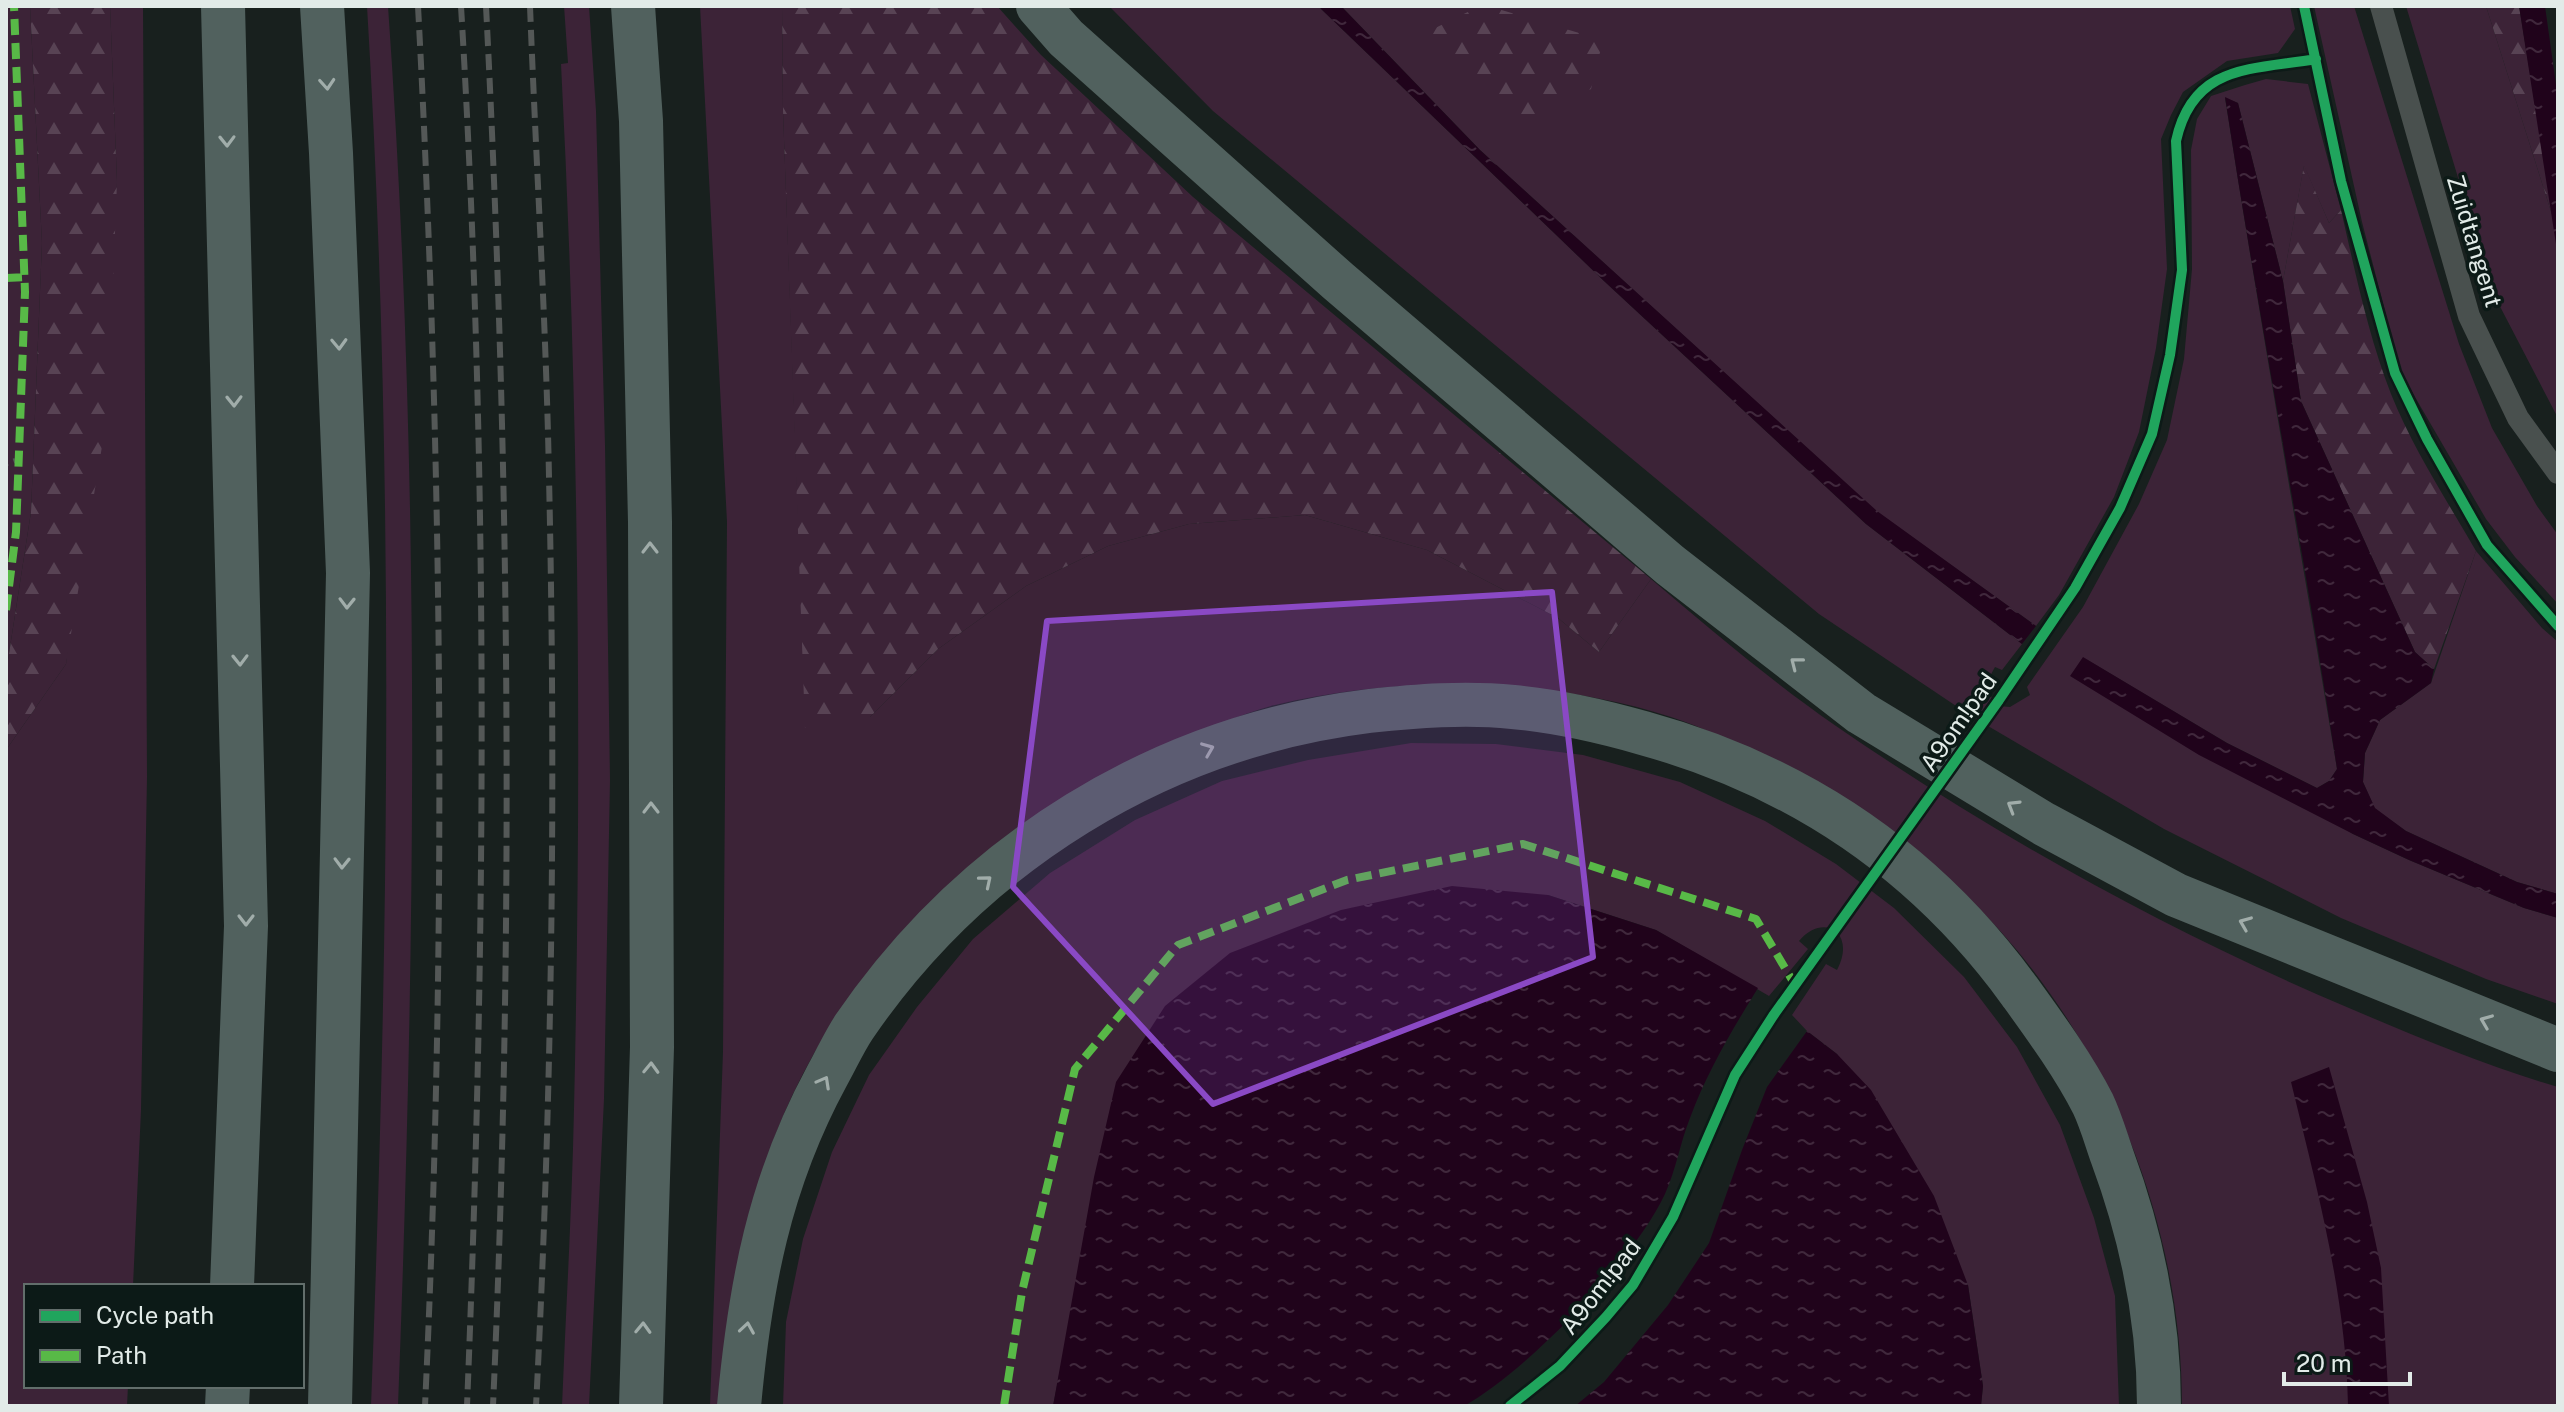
<svg xmlns="http://www.w3.org/2000/svg" width="2564" height="1412" font-family="'Public Sans',sans-serif">
<style>
.green{fill:#3c2337}
.forest{fill:url(#forest-firs)}
.water{fill:url(#water-ripples)}
.lines{fill:none;stroke-linecap:round;stroke-linejoin:round}
.path{stroke:#525755;stroke-width:5;stroke-dasharray:2 6;stroke-linecap:butt}
.service{stroke:#49504e;stroke-width:22}
.motorway{stroke:#51615e;stroke-width:44}
.rail{stroke:#545857;stroke-width:6;stroke-dasharray:16 8;stroke-linecap:butt}
.quiet{stroke:#58b947;stroke-width:8;stroke-dasharray:16 8;stroke-linecap:butt}
.cycleway-casing{stroke:#0c1a17;stroke-width:15}
.cycleway{stroke:#20a55d;stroke-width:10}
.oneway{stroke:#a1adaa}
.marked{fill:#8a49c5;fill-opacity:0.2;stroke:#8a49c5;stroke-width:6;stroke-linejoin:round}
.labels{text-anchor:middle;dominant-baseline:central;stroke-width:7;stroke-linejoin:round;paint-order:stroke}
.street-label{font-size:24px;fill:#e2ebe8;stroke:#0c1a17}
</style>
<defs>
<pattern id="forest-firs" width="22" height="20" patternUnits="userSpaceOnUse" patternTransform="scale(2)"><rect width="22" height="20" fill="#3c2337"/><path d="M5 1l3.5 6h-7zM16 11l3.5 6h-7z" fill="#584354"/></pattern>
<pattern id="water-ripples" width="26" height="14" patternUnits="userSpaceOnUse" patternTransform="scale(2)"><rect width="26" height="14" fill="#20031b"/><path d="M2 4q2-2 4 0t4 0M15 11q2-2 4 0t4 0" fill="none" stroke="#40283c"/></pattern>
</defs>
<rect width="100%" height="100%" fill="#18201e"/>
<path class="green" d="M 6,6 L 30,6 L 42,243 L 31,512 L 6,673 Z
M 110,6 L 143,6 L 147,777 L 141,1110 L 133,1286 L 26,1286 L 26,1386 L 128,1386 L 127,1406 L 6,1406 L 6,750 L 66,664 L 117,182 Z
M 367,6 L 388,6 C 421,472 416,940 398,1406 L 371,1406 C 389,940 395,472 367,6 Z
M 564,6 L 589,6 L 596,111 L 605,445 L 610,780 L 604,1099 L 589,1406 L 562,1406 C 566,1307 572,1208 574,1109 C 582,761 579,412 561,64 L 568,63 Z
M 700,6 L 782,6 L 783,111 L 798,514 L 870,717 L 938,649 L 1026,586 L 1108,546 L 1189,524 L 1305,515 L 1427,550 L 1558,618 L 1599,652 L 1651,579 C 1711,630 1771,681 1836,726 C 1996,836 2169,932 2349,1008 C 2417,1037 2487,1066 2558,1087 L 2558,1406 L 2182,1406 C 2182,1217 2102,1024 1964,894 C 1937,869 1900,850 1869,830 C 1806,789 1744,740 1671,717 C 1551,678 1398,675 1275,705 C 1257,709 1239,717 1221,723 C 1040,785 874,921 792,1096 C 747,1192 727,1301 719,1406 L 710,1406 L 723,1052 L 727,522 Z
M 1109,6 L 1318,6 L 1604,281 L 1866,524 L 2022,644 L 2002,670 L 1995,667 C 1986,682 1986,693 1998,706 L 2010,707 L 2030,695 L 2027,687 L 2083,607 L 2139,504 L 2167,440 L 2184,359 L 2192,269 L 2191,150 L 2197,119 L 2211,96 L 2245,85 L 2266,79 L 2308,84 L 2341,210 L 2329,223 L 2304,166 L 2283,281 L 2238,103 L 2225,98 C 2260,322 2300,545 2337,769 L 2329,781 L 2317,788 L 2227,743 L 2084,658 L 2353,834 L 2409,860 L 2524,908 L 2558,918 L 2558,1004 L 2486,979 L 2341,918 L 2164,829 L 1971,716 L 1819,614 L 1213,111 Z
M 1341,6 L 2290,6 L 2295,29 L 2278,53 L 2227,61 L 2183,92 L 2171,115 L 2161,139 L 2167,269 L 2156,348 L 2139,432 L 2114,497 L 2059,595 L 2036,626 L 1877,512 L 1480,150 Z
M 2314,6 L 2354,6 L 2459,344 L 2492,428 L 2537,506 L 2558,535 L 2558,604 L 2515,557 L 2486,519 L 2401,373 L 2362,222 Z
M 2406,6 L 2486,6 L 2554,221 L 2558,257 L 2558,418 L 2493,293 Z
M 2476,551 L 2542,628 L 2558,642 L 2558,894 L 2517,882 L 2406,831 L 2375,809 L 2363,782 L 2365,753 L 2380,720 L 2431,683 Z
M 1411,743 L 1496,744 L 1583,755 L 1680,782 L 1765,821 L 1836,864 L 1894,908 L 1964,977 L 2017,1047 L 2060,1125 L 2094,1218 L 2115,1296 L 2119,1406 L 1981,1406 L 1983,1386 L 1968,1285 L 1837,1054 L 1807,1031 L 1792,1015 L 1826,964 L 1837,970 C 1857,932 1823,912 1799,941 L 1808,949 L 1769,996 L 1656,930 L 1548,895 L 1070,1320 L 1053,1406 L 783,1406 L 786,1322 L 803,1239 L 832,1152 L 869,1075 L 917,1007 L 973,939 L 1050,873 L 1135,820 L 1222,781 L 1308,760 Z"/>
<path class="forest" d="M 30,6 L 110,6 L 117,182 L 108,410 L 66,664 L 6,750 L 6,673 L 31,512 L 42,243 Z
M 782,6 L 997,6 L 1041,55 L 1193,197 L 1651,579 L 1599,652 L 1558,618 L 1427,550 L 1305,515 L 1189,524 L 1108,546 L 1026,586 L 938,649 L 870,717 L 805,728 L 783,111 Z
M 1480,6 L 1488,6 L 1603,40 L 1591,89 L 1528,125 L 1423,34 Z
M 2486,6 L 2519,6 L 2554,221 Z
M 2304,165 L 2329,223 L 2341,210 C 2355,271 2368,335 2391,394 C 2413,449 2446,499 2476,551 L 2434,669 L 2415,652 L 2301,401 L 2283,281 Z"/>
<path class="water" d="M 1318,6 L 1341,6 L 1480,150 L 1877,511 L 2036,626 L 2022,644 L 1866,524 L 1604,281 Z
M 2519,6 L 2545,6 L 2558,99 L 2558,257 Z
M 2225,97 L 2238,103 L 2283,281 L 2301,401 L 2415,652 L 2434,669 L 2431,683 L 2380,720 L 2365,753 L 2363,782 L 2375,808 L 2406,831 L 2517,882 L 2558,894 L 2558,918 L 2524,908 L 2409,860 L 2353,834 L 2199,755 L 2070,676 L 2083,657 L 2227,743 L 2317,788 L 2329,781 L 2337,769 C 2303,545 2259,321 2225,97 Z
M 1452,886 L 1548,895 L 1656,930 L 1758,988 C 1732,1030 1707,1072 1690,1118 C 1680,1143 1676,1170 1665,1194 C 1635,1259 1527,1371 1464,1406 L 1053,1406 L 1094,1177 L 1116,1082 L 1165,1006 L 1230,953 L 1341,910 Z
M 1807,1031 L 1837,1054 L 1871,1090 L 1934,1196 L 1968,1285 L 1983,1386 L 1981,1406 L 1575,1406 L 1604,1382 L 1668,1305 L 1709,1243 L 1742,1150 L 1767,1087 Z
M 2329,1067 L 2367,1202 L 2381,1268 L 2389,1406 L 2348,1406 C 2346,1295 2317,1189 2291,1082 Z"/>
<g class="lines">
<path class="path" d="M 6,464 L 19,459"/>
<path class="service" d="M 2381,6 L 2469,316 L 2518,418 L 2558,473"/>
<path class="motorway" d="M 223,6 L 246,926 L 232,1286
M 322,6 L 331,153 L 348,573 L 330,1406
M 633,6 L 641,121 L 650,522 L 652,1047 L 641,1406
M 1038,6 L 1066,38 L 1338,281 L 1670,565 L 1861,713 L 2044,824 L 2176,895 L 2558,1050
M 227,1406 L 228,1386
M 739,1406 C 750,1286 769,1183 827,1076 C 836,1060 844,1042 854,1027 C 973,853 1159,737 1369,711 C 1416,706 1465,702 1513,707 C 1557,711 1601,721 1643,733 C 1799,776 1925,861 2020,992 C 2046,1028 2073,1065 2093,1104 C 2101,1121 2106,1139 2112,1156 C 2142,1237 2159,1320 2159,1406"/>
<path class="rail" d="M 418,6 C 443,473 447,939 425,1406
M 461,6 C 489,472 486,939 467,1406
M 486,6 C 510,475 514,937 493,1406
M 530,6 C 536,163 546,320 549,477 C 556,787 552,1097 536,1406"/>
<path class="quiet" d="M 6,278 L 25,277
M 6,610 L 16,532 L 25,292 L 14,6
M 1004,1406 L 1022,1292 L 1075,1069 L 1178,945 L 1347,880 L 1523,844 L 1756,919 L 1795,985"/>
<g class="cycleway-casing">
<path id="cycleway" d="M 2304,6 L 2341,181 L 2395,373 L 2427,439 L 2487,545 L 2558,626
M 1510,1406 L 1560,1366 L 1606,1317 L 1633,1285 L 1673,1217 L 1735,1075 L 1773,1016 L 1999,700 L 2075,588 L 2120,508 L 2152,434 L 2170,355 L 2182,270 L 2176,141 C 2193,64 2251,70 2316,59"/>
</g>
<use href="#cycleway" class="cycleway"/>
</g>
<defs><path id="oneway-chevron" d="M-2-3.5L2.5 0L-2 3.5" fill="none" stroke-width="1.6" stroke-linecap="round" stroke-linejoin="round" transform="scale(2)"/></defs>
<g class="oneway">
<use href="#oneway-chevron" transform="translate(327 84) rotate(86)"/>
<use href="#oneway-chevron" transform="translate(227 141) rotate(89)"/>
<use href="#oneway-chevron" transform="translate(339 344) rotate(88)"/>
<use href="#oneway-chevron" transform="translate(234 401) rotate(89)"/>
<use href="#oneway-chevron" transform="translate(650 548) rotate(-90)"/>
<use href="#oneway-chevron" transform="translate(347 603) rotate(91)"/>
<use href="#oneway-chevron" transform="translate(240 660) rotate(89)"/>
<use href="#oneway-chevron" transform="translate(1796 663) rotate(-142)"/>
<use href="#oneway-chevron" transform="translate(1208 749) rotate(-22)"/>
<use href="#oneway-chevron" transform="translate(2013 806) rotate(-149)"/>
<use href="#oneway-chevron" transform="translate(651 808) rotate(-90)"/>
<use href="#oneway-chevron" transform="translate(342 863) rotate(91)"/>
<use href="#oneway-chevron" transform="translate(986 881) rotate(-40)"/>
<use href="#oneway-chevron" transform="translate(246 920) rotate(90)"/>
<use href="#oneway-chevron" transform="translate(2245 923) rotate(-158)"/>
<use href="#oneway-chevron" transform="translate(2486 1021) rotate(-158)"/>
<use href="#oneway-chevron" transform="translate(651 1068) rotate(-88)"/>
<use href="#oneway-chevron" transform="translate(824 1082) rotate(-61)"/>
<use href="#oneway-chevron" transform="translate(643 1328) rotate(-88)"/>
<use href="#oneway-chevron" transform="translate(747 1328) rotate(-81)"/>
</g>
<path class="marked" d="M 1552,592 L 1593,957 L 1213,1104 L 1013,887 L 1047,621 Z"/>
<g class="labels">
<g class="street-label">
<text transform="translate(2475 241) rotate(73)">Zuidtangent</text>
<text transform="translate(1958 722) rotate(-55)">A9om!pad</text>
<text transform="translate(1600 1286) rotate(-52)">A9om!pad</text>
</g>
</g>
<rect width="2564" height="1412" fill="none" stroke="#e2ebe8" stroke-width="16"/>
<rect x="24" y="1284" width="280" height="104" fill="#0c1a17" stroke="#626e6b" stroke-width="2"/>
<rect x="40" y="1310" width="40" height="12" fill="#20a55d" stroke="#626e6b" stroke-width="2"/>
<text x="96" y="1324" font-size="24" fill="#e2ebe8">Cycle path</text>
<rect x="40" y="1350" width="40" height="12" fill="#58b947" stroke="#626e6b" stroke-width="2"/>
<text x="96" y="1364" font-size="24" fill="#e2ebe8">Path</text>
<path d="M2284 1372v12h126v-12" fill="none" stroke="#e2ebe8" stroke-width="4"/>
<text x="2296" y="1372" font-size="24" fill="#e2ebe8" stroke="#0c1a17" stroke-width="6" paint-order="stroke">20 m</text>
</svg>
